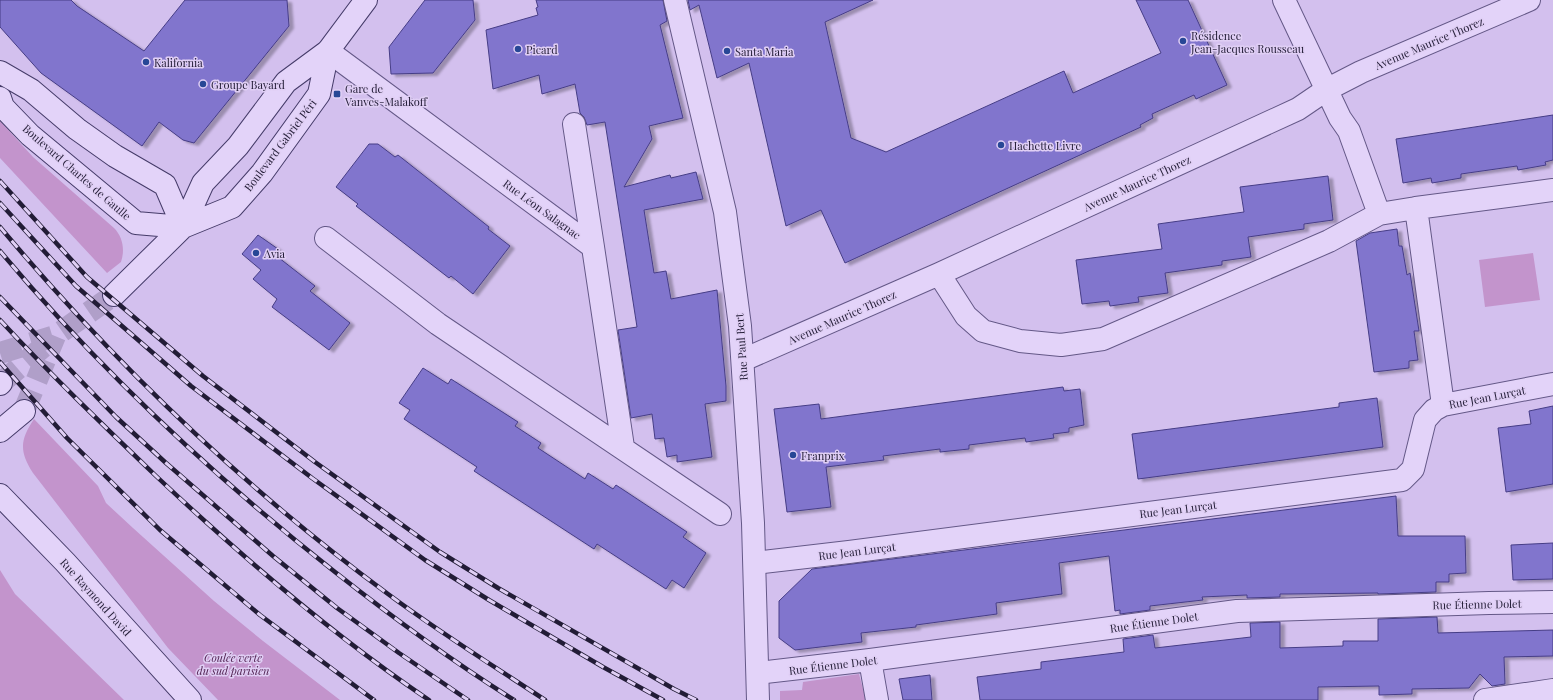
<svg xmlns="http://www.w3.org/2000/svg" width="1553" height="700" font-family="'Playfair Display',serif">
<style>
.green{fill:#c394cc}
.building{fill:#8175cd;stroke:#463d86;filter:url(#shadow)}
.lines{fill:none;stroke-linecap:round;stroke-linejoin:round}
.secondary-tunnel{stroke:#b09fc9;stroke-width:22;stroke-dasharray:22 11;stroke-linecap:butt}
.minor-casing{stroke:#645887;stroke-width:24}
.tertiary-casing{stroke:#645887;stroke-width:24}
.secondary-casing{stroke:#453b69;stroke-width:24}
.minor{stroke:#e3d3f9;stroke-width:22}
.tertiary{stroke:#e3d3f9;stroke-width:22}
.secondary{stroke:#e3d3f9;stroke-width:22}
.rail-casing{stroke:#221c36;stroke-width:4.5}
.rail{stroke:#e0cff5;stroke-width:3;stroke-dasharray:9;stroke-linecap:butt}
.poi-dot{fill:#274796;stroke:#e0cff5;stroke-width:1.5}
.labels{text-anchor:middle;dominant-baseline:central;stroke-width:3;stroke-linejoin:round;paint-order:stroke}
.poi-label{font-size:11px;fill:#221c36;stroke:#e0cff5;text-anchor:start}
.street-label{font-size:11px;fill:#221c36;stroke:#e0cff5}
.park-label{font-size:11px;font-style:italic;fill:#522353;stroke:#e0cff5}
</style>
<defs>
<filter id="shadow"><feDropShadow dx="4.5" dy="2.5" stdDeviation="1" flood-color="#0004"/></filter>
</defs>
<rect width="100%" height="100%" fill="#d3c0ee"/>
<path class="green" d="M 0,121 L 33,157 L 114,228 C 123,237 125,250 121,262 L 107,273 L 0,158 Z
M 1533,253 L 1540,300 L 1485,307 L 1479,260 Z
M 34,419 L 98,486 L 106,503 L 133,528 L 214,601 L 263,641 L 340,700 L 218,700 L 168,648 L 33,473 C 19,451 20,440 34,419 Z
M 0,570 L 15,594 L 124,700 L 0,700 Z
M 859,674 L 866,700 L 780,700 L 780,691 L 802,690 L 803,682 Z"/>
<path class="building" d="M 0,0 L 71,0 L 77,6 L 144,51 L 185,0 L 287,0 L 289,26 L 194,143 L 183,140 L 159,122 L 142,146 L 41,73 L 0,27 Z
M 425,0 L 473,0 L 475,20 L 433,73 L 391,74 L 389,47 Z
M 536,0 L 663,0 L 667,21 L 660,25 L 683,118 L 649,126 L 652,139 L 624,187 L 670,175 L 671,178 L 696,172 L 703,199 L 644,210 L 654,273 L 666,271 L 671,299 L 717,290 L 726,386 L 726,401 L 705,404 L 712,457 L 677,462 L 677,455 L 667,457 L 664,438 L 655,439 L 652,414 L 631,418 L 618,330 L 637,327 L 605,122 L 587,125 L 584,117 L 580,113 L 575,84 L 542,94 L 539,75 L 493,89 L 486,30 L 538,15 L 536,8 L 538,7 Z
M 688,0 L 873,0 L 825,22 L 851,138 L 886,152 L 1064,71 L 1073,93 L 1161,53 L 1136,0 L 1188,0 L 1227,85 L 1196,99 L 1194,95 L 1152,114 L 1153,118 L 1140,125 L 1141,127 L 845,263 L 821,210 L 786,226 L 749,63 L 717,78 L 699,5 L 690,10 Z
M 1553,115 L 1553,160 L 1545,162 L 1546,165 L 1518,170 L 1517,166 L 1461,174 L 1461,178 L 1432,183 L 1431,178 L 1403,183 L 1396,139 Z
M 369,144 L 378,144 L 395,157 L 398,155 L 489,227 L 488,229 L 510,246 L 473,294 L 451,276 L 449,278 L 356,206 L 358,204 L 336,187 Z
M 1328,176 L 1333,220 L 1304,224 L 1304,229 L 1248,237 L 1251,257 L 1222,261 L 1222,265 L 1165,273 L 1168,293 L 1138,297 L 1139,302 L 1110,306 L 1109,301 L 1082,304 L 1076,260 L 1162,249 L 1158,224 L 1244,212 L 1240,187 Z
M 1397,229 L 1399,246 L 1402,246 L 1407,275 L 1410,273 L 1419,331 L 1414,331 L 1418,360 L 1409,361 L 1409,368 L 1374,372 L 1356,241 L 1370,233 Z
M 258,235 L 278,249 L 274,254 L 315,286 L 310,291 L 350,323 L 329,350 L 272,307 L 277,299 L 253,279 L 261,270 L 242,254 Z
M 423,368 L 448,384 L 451,379 L 518,422 L 515,426 L 541,443 L 538,448 L 585,479 L 588,473 L 613,489 L 616,485 L 687,532 L 683,537 L 706,553 L 684,588 L 672,580 L 666,589 L 597,544 L 594,549 L 474,471 L 477,467 L 404,419 L 410,410 L 399,403 Z
M 1063,387 L 1064,391 L 1080,389 L 1084,425 L 1069,428 L 1069,432 L 1053,434 L 1054,438 L 1026,442 L 1025,438 L 969,445 L 969,449 L 940,452 L 940,449 L 883,456 L 884,460 L 826,467 L 831,507 L 787,512 L 774,409 L 819,404 L 821,419 Z
M 1377,398 L 1383,447 L 1138,479 L 1132,434 L 1339,407 L 1339,403 Z
M 1553,406 L 1553,484 L 1506,492 L 1498,428 L 1531,424 L 1529,411 Z
M 1396,496 L 1398,536 L 1465,536 L 1466,573 L 1449,574 L 1449,582 L 1436,582 L 1436,592 L 1378,594 L 1378,593 L 1288,594 L 1280,594 L 1280,597 L 1247,598 L 1247,595 L 1202,597 L 1203,600 L 1150,606 L 1150,610 L 1120,614 L 1120,610 L 1115,611 L 1109,556 L 1059,563 L 1062,594 L 996,603 L 997,614 L 916,625 L 916,627 L 861,633 L 862,642 L 795,650 L 779,638 L 779,601 L 812,569 Z
M 1553,543 L 1553,579 L 1513,580 L 1511,545 Z
M 1437,617 L 1438,633 L 1553,630 L 1553,656 L 1504,657 L 1505,684 L 1492,686 L 1480,674 L 1469,688 L 1412,689 L 1412,694 L 1379,695 L 1379,686 L 1318,687 L 1318,700 L 980,700 L 977,677 L 1041,669 L 1041,662 L 1124,652 L 1123,639 L 1153,635 L 1155,648 L 1251,637 L 1250,623 L 1280,622 L 1280,648 L 1343,646 L 1343,641 L 1378,641 L 1378,619 Z
M 930,675 L 932,700 L 903,700 L 899,679 Z"/>
<g class="lines">
<path class="secondary-tunnel" d="M 0,353 L 55,336 L 114,295
M 1,383 L 50,341
M 24,411 L 55,336"/>
<g class="minor-casing">
<path id="minor" d="M 1284,0 L 1340,118 L 1349,131 L 1379,214 L 1416,208 L 1443,405
M 328,51 L 593,247 L 623,447
M 574,124 L 593,247
M 1416,208 L 1553,190
M 326,238 L 438,324 L 720,514
M 939,274 L 966,316 L 983,331 L 1020,341 L 1061,345 L 1103,339 L 1329,241 L 1379,214
M 743,360 L 939,274 L 1298,109 L 1326,90 L 1361,72 L 1529,0
M 755,563 L 849,552 L 1402,480 L 1413,469 L 1425,420 L 1434,410 L 1443,405 L 1553,384
M 870,660 L 877,700
M 758,673 L 870,660 L 1237,611 L 1489,603 L 1553,602
M 1485,700 L 1553,690"/>
</g>
<g class="tertiary-casing">
<path id="tertiary" d="M 675,0 L 725,212 L 740,326 L 753,523 L 758,700"/>
</g>
<g class="secondary-casing">
<path id="secondary" d="M 0,72 L 31,90 L 77,129 L 115,156 L 165,185 L 183,227
M 0,98 L 3,107 L 30,135 L 136,223 L 183,227 L 232,207 L 262,173 L 319,94 L 328,51
M 114,295 L 183,227 L 203,183 L 238,146 L 286,82 L 328,51 L 366,0
M 0,384 L 1,383
M 0,431 L 24,411
M 0,495 L 65,562 L 190,700"/>
</g>
<use href="#minor" class="minor"/>
<use href="#tertiary" class="tertiary"/>
<use href="#secondary" class="secondary"/>
<g class="rail-casing">
<path id="rail" d="M 0,181 L 87,277 L 203,376 L 315,462 L 440,552 L 498,588 L 674,689 L 696,700
M 0,203 L 76,286 L 191,386 L 312,478 L 425,560 L 489,600 L 603,667 L 663,700
M 0,227 C 115,364 244,488 388,594 C 439,632 492,665 545,700
M 0,251 C 100,370 213,476 335,572 C 392,617 452,661 514,700
M 0,297 L 116,417 L 166,463 L 273,556 L 337,608 L 399,653 L 468,700
M 0,320 C 50,374 103,425 156,476 C 241,556 331,634 429,700
M 0,362 L 67,438 L 160,530 L 260,615 L 374,700"/>
</g>
<use href="#rail" class="rail"/>
</g>
<g class="poi-dot">
<circle cx="1183" cy="41" r="4"/>
<circle cx="518" cy="49" r="4"/>
<circle cx="727" cy="51" r="4"/>
<circle cx="146" cy="62" r="4"/>
<circle cx="203" cy="84" r="4"/>
<rect x="333" y="90" width="8" height="8" rx="2"/>
<circle cx="1001" cy="145" r="4"/>
<circle cx="256" cy="253" r="4"/>
<circle cx="793" cy="455" r="4"/>
</g>
<g class="labels">
<g class="poi-label">
<text x="1191" y="35">Résidence<tspan x="1191" dy="13">Jean-Jacques Rousseau</tspan></text>
<text x="526" y="49">Picard</text>
<text x="735" y="51">Santa Maria</text>
<text x="154" y="62">Kalifornia</text>
<text x="211" y="84">Groupe Bayard</text>
<text x="345" y="88">Gare de<tspan x="345" dy="13">Vanves-Malakoff</tspan></text>
<text x="1009" y="145">Hachette Livre</text>
<text x="264" y="253">Avia</text>
<text x="801" y="455">Franprix</text>
</g>
<g class="street-label">
<text transform="translate(1429 43) rotate(-23)">Avenue Maurice Thorez</text>
<text transform="translate(280 145) rotate(-53)">Boulevard Gabriel Péri</text>
<text transform="translate(77 172) rotate(41)">Boulevard Charles de Gaulle</text>
<text transform="translate(1137 183) rotate(-25)">Avenue Maurice Thorez</text>
<text transform="translate(542 209) rotate(36)">Rue Léon Salagnac</text>
<text transform="translate(842 317) rotate(-24)">Avenue Maurice Thorez</text>
<text transform="translate(741 347) rotate(-94)">Rue Paul Bert</text>
<text transform="translate(1487 397) rotate(-11)">Rue Jean Lurçat</text>
<text transform="translate(1178 509) rotate(-7)">Rue Jean Lurçat</text>
<text transform="translate(857 551) rotate(-7)">Rue Jean Lurçat</text>
<text transform="translate(96 597) rotate(48)">Rue Raymond David</text>
<text transform="translate(1477 604) rotate(-1)">Rue Étienne Dolet</text>
<text transform="translate(1154 622) rotate(-8)">Rue Étienne Dolet</text>
<text transform="translate(833 665) rotate(-7)">Rue Étienne Dolet</text>
</g>
<g class="park-label">
<text x="233" y="657">Coulée verte<tspan x="233" dy="13">du sud parisien</tspan></text>
</g>
</g>
</svg>
